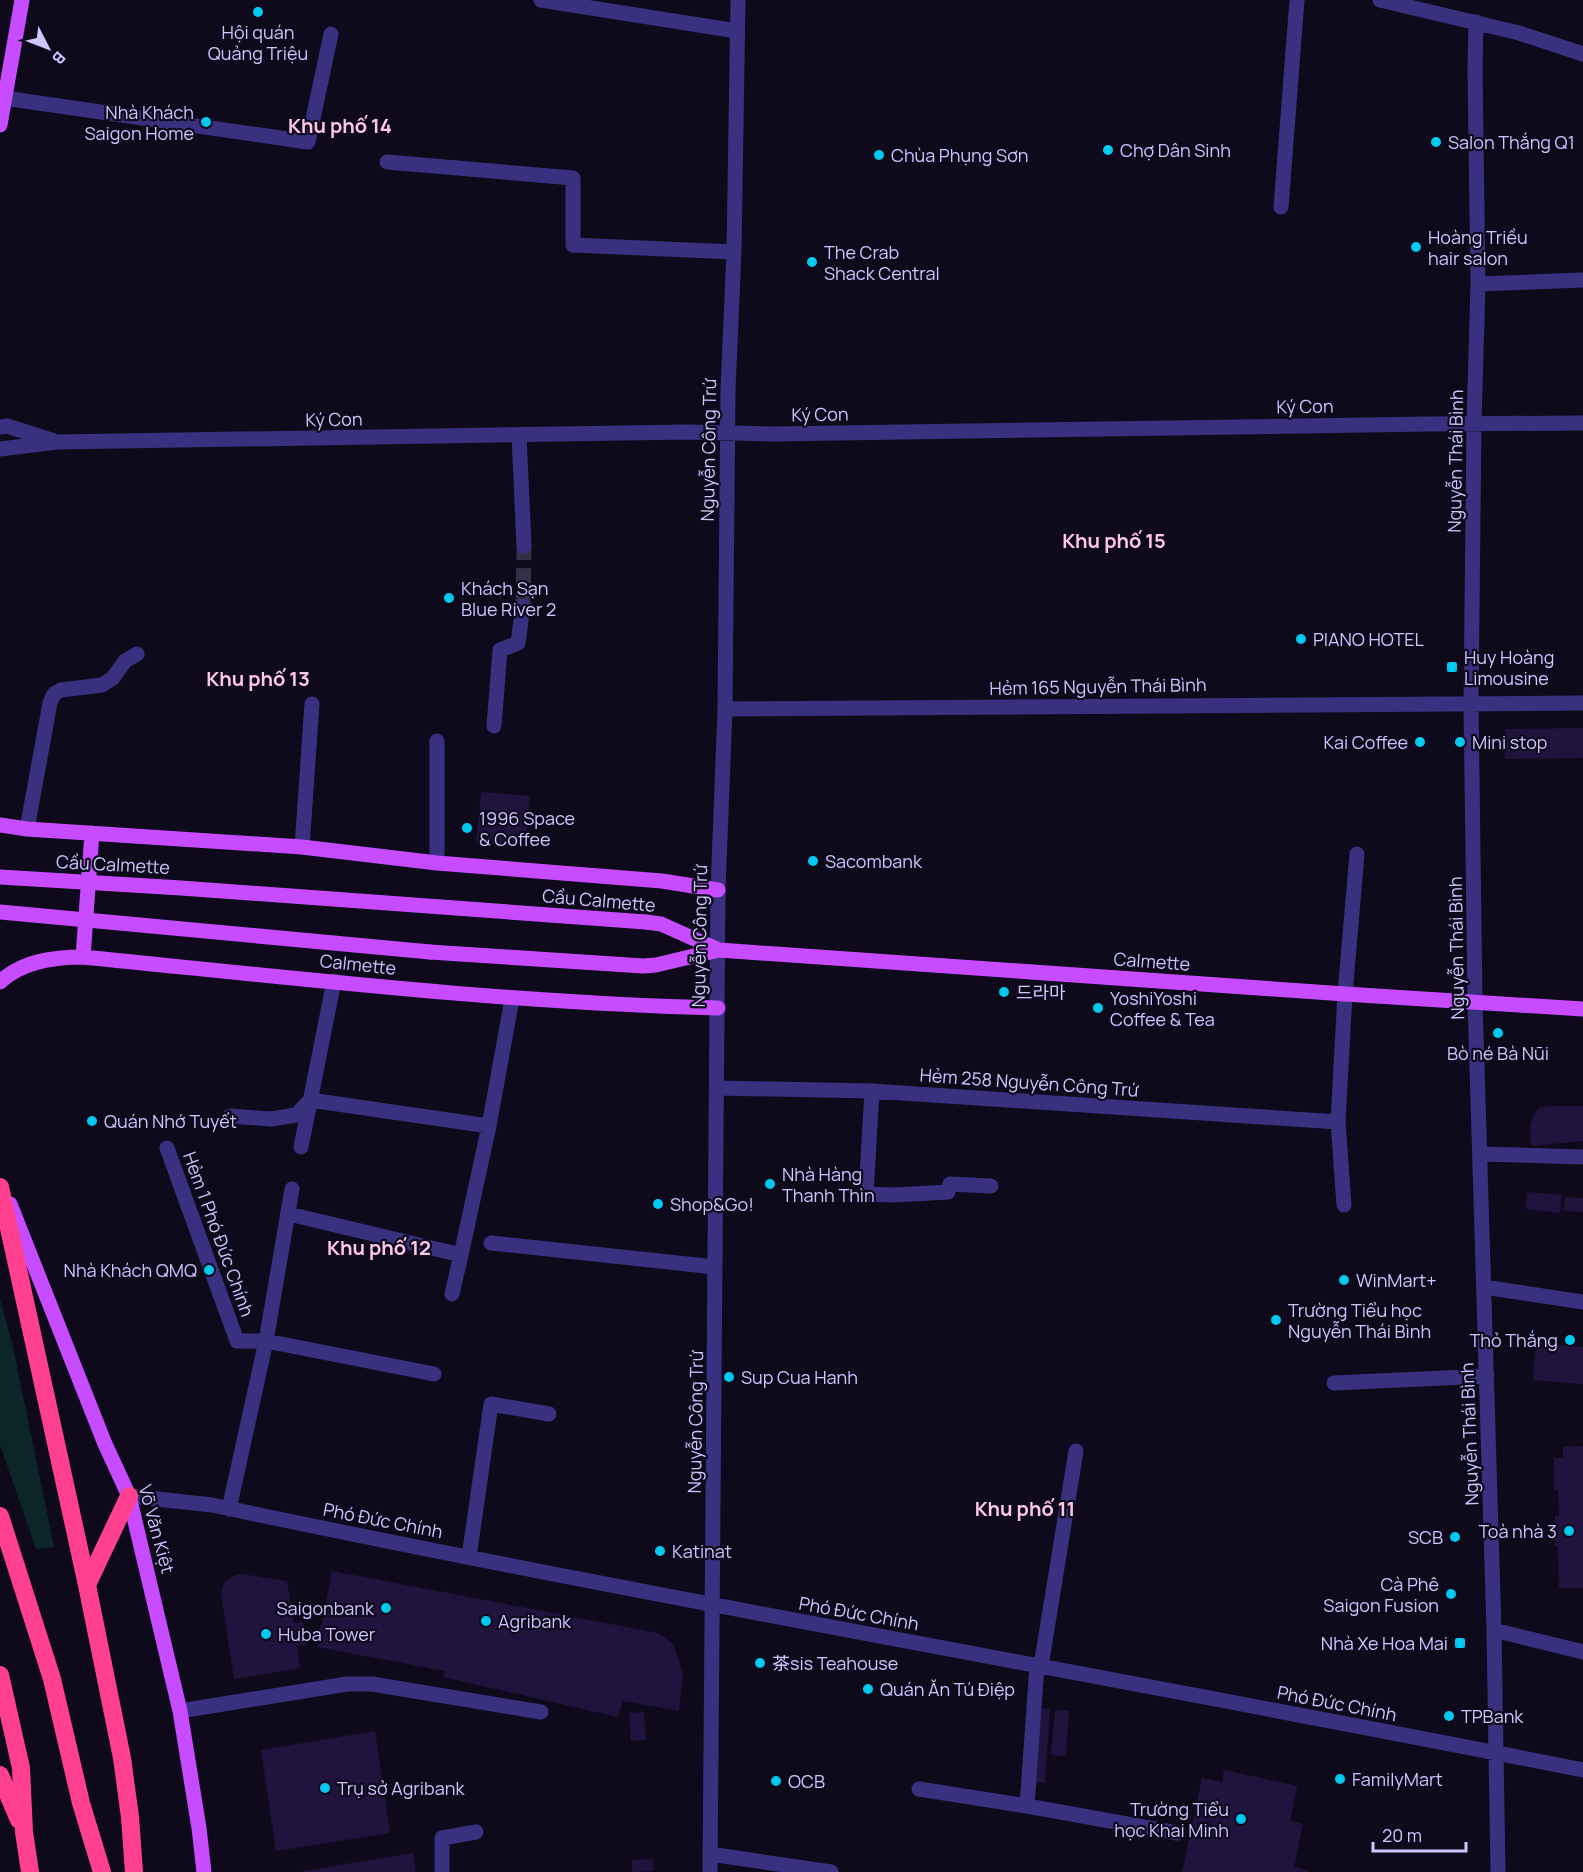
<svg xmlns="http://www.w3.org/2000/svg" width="1583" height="1872" font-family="Manrope,'Noto Sans SC','Noto Sans KR',sans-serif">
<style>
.green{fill:#0c2627}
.building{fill:#20143f}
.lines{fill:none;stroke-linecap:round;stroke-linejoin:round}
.minor-tunnel{stroke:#352f49;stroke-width:15;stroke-dasharray:15 8;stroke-linecap:butt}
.minor{stroke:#39317f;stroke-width:15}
.major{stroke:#c74cff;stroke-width:15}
.highway{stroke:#ff408f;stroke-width:18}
.major-bridge{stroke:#c74cff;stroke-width:15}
.poi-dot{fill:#00c9f0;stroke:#0e0a1c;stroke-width:2}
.labels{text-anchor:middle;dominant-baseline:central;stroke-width:4.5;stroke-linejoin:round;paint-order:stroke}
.poi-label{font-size:18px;fill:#cfc5ff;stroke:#0e0a1c;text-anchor:start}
.street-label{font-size:18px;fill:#cfc5ff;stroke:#0e0a1c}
.neighbourhood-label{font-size:20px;font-weight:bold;fill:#ffc7e7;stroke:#0e0a1c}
</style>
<rect width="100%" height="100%" fill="#0e0a1c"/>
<path class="green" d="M 0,1299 L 13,1347 L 54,1547 L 36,1549 L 0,1445 Z"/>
<path class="building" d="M 1583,728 L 1583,758 L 1505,759 L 1505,729 Z
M 481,792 L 530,796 L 525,847 L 476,843 Z
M 1549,1106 L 1583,1106 L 1583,1141 L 1531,1146 L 1530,1126 L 1534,1114 L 1539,1108 Z
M 1527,1192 L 1562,1195 L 1560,1213 L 1526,1209 Z
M 1565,1197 L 1583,1198 L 1583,1212 L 1564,1211 Z
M 1536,1343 L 1583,1347 L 1583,1384 L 1533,1380 Z
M 1583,1446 L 1583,1588 L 1559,1588 L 1558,1546 L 1555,1546 L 1555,1516 L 1559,1516 L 1558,1490 L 1554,1490 L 1554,1458 L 1563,1458 L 1563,1447 Z
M 332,1571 L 658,1633 L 673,1644 L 683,1673 L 679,1711 L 623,1701 L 618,1717 L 443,1677 L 445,1671 L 317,1647 Z
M 242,1574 L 287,1581 L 294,1623 L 303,1622 L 307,1645 L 297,1646 L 300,1668 L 234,1679 L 221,1593 L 224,1583 L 233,1576 Z
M 1037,1708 L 1050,1709 L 1045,1783 L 1032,1782 Z
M 1055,1710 L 1069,1711 L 1066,1756 L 1051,1755 Z
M 644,1712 L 646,1740 L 631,1741 L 629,1713 Z
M 375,1731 L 390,1833 L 276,1851 L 261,1750 Z
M 1224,1770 L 1297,1786 L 1290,1821 L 1303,1824 L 1294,1867 L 1308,1870 L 1307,1872 L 1182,1872 L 1202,1778 L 1222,1782 Z
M 413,1853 L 416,1872 L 303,1872 L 303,1871 Z
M 653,1859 L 653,1871 L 632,1872 L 632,1860 Z"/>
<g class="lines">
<path class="minor-tunnel" d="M 523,606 L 524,546"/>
<path class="minor" d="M 541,0 L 737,31
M 1380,0 L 1519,33 L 1583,54
M 1476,22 L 1475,69 L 1478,284 L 1474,423 L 1471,703 L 1475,1001 L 1494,1630 L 1498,1872
M 4,98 L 308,142 L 331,34
M 387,162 L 573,178 L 573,245 L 734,252
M 1281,207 L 1297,0
M 1478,284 L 1583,280
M 0,427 L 7,426 L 54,441
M 519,435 L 524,546
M 0,449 L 57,442 L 688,432 L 772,434 L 1429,424 L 1583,423
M 725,709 L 1583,703
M 494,726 L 500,650 L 518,643 L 523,606
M 27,829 L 50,703 L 54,694 L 61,690 L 102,685 L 113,678 L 125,661 L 137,654
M 302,847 L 312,704
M 437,863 L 437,741
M 717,1088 L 872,1091 L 1338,1122
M 872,1091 L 866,1194 L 894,1195 L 948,1192 L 950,1184 L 991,1186
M 230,1116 L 271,1119 L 296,1115 L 310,1100 L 489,1126 L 512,999
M 301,1147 L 334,981
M 167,1148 L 237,1341 L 266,1341 L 292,1189
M 1480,1154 L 1583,1157
M 1344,1205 L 1338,1122 L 1345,994 L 1357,854
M 289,1214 L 461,1255 L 452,1294
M 491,1243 L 715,1267
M 461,1255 L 489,1126
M 1484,1287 L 1583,1302
M 1334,1383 L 1487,1376
M 129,1496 L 212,1505 C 667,1601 1126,1679 1583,1770
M 229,1509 L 266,1341 L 434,1374
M 469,1557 L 491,1404 L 549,1414
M 1494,1630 L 1583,1652
M 1041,1666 L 1076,1451
M 180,1711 L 347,1684 L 372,1684 L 541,1712
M 919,1789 L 1027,1806 L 1177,1833
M 1027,1806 L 1037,1665
M 710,1854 L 831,1872
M 442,1872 L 442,1838 L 476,1832
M 710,1872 L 718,890 L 725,709 L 728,389 L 734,252 L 738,0"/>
<path class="major" d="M 0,125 L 22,0
M 0,825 L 27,829 L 302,847 L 437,863 L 662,881 L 718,890
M 646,922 L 661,924 L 719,950
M 430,952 L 643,966 L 656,965 L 719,950 L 1345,994 L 1583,1009
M 83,957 L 92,833
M 0,982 C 22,961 54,957 83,957 C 295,978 506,1003 718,1008
M 10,1204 L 105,1444 L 129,1496 L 180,1711 L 199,1828 L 204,1872"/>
<path class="highway" d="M 0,1187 L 87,1585 L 122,1758 L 130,1817 L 134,1872
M 0,1516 L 52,1679 L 81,1803 L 102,1872
M 87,1585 L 129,1496
M 0,1675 L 21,1768 L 24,1832 L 30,1872
M 0,1775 L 19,1820"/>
<path class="major-bridge" d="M 0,877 L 181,888 L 646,922
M 0,912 L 430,952"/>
</g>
<g class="poi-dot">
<circle cx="258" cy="12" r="6"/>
<circle cx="206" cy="122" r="6"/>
<circle cx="1436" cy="142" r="6"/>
<circle cx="1108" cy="150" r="6"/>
<circle cx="879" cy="155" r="6"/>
<circle cx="1416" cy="247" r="6"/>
<circle cx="812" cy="262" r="6"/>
<circle cx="449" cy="598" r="6"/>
<circle cx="1301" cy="639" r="6"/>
<rect x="1446" y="661" width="12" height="12" rx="3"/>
<circle cx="1420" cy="742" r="6"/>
<circle cx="1460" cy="742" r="6"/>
<circle cx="467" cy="828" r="6"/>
<circle cx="813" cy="861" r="6"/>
<circle cx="1004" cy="992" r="6"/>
<circle cx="1098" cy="1008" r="6"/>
<circle cx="1498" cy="1033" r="6"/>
<circle cx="92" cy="1121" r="6"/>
<circle cx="770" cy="1184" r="6"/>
<circle cx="658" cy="1204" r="6"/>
<circle cx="209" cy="1270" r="6"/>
<circle cx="1344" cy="1280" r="6"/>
<circle cx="1276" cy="1320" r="6"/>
<circle cx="1570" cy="1340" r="6"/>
<circle cx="729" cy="1377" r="6"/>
<circle cx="1569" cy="1531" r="6"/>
<circle cx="1455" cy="1537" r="6"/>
<circle cx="660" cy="1551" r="6"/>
<circle cx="1451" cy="1594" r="6"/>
<circle cx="386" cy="1608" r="6"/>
<circle cx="486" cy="1621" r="6"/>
<circle cx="266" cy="1634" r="6"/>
<rect x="1454" y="1637" width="12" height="12" rx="3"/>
<circle cx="760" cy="1663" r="6"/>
<circle cx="868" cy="1689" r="6"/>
<circle cx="1449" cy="1716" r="6"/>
<circle cx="1340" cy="1779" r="6"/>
<circle cx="776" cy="1781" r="6"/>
<circle cx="325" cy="1788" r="6"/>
<circle cx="1241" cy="1819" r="6"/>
</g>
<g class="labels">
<g class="poi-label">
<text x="258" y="32" text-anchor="middle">Hội quán<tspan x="258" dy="21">Quảng Triệu</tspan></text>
<text x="194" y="112" text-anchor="end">Nhà Khách<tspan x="194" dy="21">Saigon Home</tspan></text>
<text x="1448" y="142">Salon Thắng Q1</text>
<text x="1120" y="150">Chợ Dân Sinh</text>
<text x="891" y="155">Chùa Phụng Sơn</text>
<text x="1428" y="237">Hoàng Triều<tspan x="1428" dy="21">hair salon</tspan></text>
<text x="824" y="252">The Crab<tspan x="824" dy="21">Shack Central</tspan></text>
<text x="461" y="588">Khách Sạn<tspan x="461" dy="21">Blue River 2</tspan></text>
<text x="1313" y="639">PIANO HOTEL</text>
<text x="1464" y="657">Huy Hoàng<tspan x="1464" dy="21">Limousine</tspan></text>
<text x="1408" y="742" text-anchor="end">Kai Coffee</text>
<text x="1472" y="742">Mini stop</text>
<text x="479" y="818">1996 Space<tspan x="479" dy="21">&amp; Coffee</tspan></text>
<text x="825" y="861">Sacombank</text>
<text x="1016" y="992">드라마</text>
<text x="1110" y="998">YoshiYoshi<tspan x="1110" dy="21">Coffee &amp; Tea</tspan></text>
<text x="1498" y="1053" text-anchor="middle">Bò né Bà Nũi</text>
<text x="104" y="1121">Quán Nhớ Tuyết</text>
<text x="782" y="1174">Nhà Hàng<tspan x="782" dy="21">Thanh Thìn</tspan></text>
<text x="670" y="1204">Shop&amp;Go!</text>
<text x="197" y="1270" text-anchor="end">Nhà Khách QMQ</text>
<text x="1356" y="1280">WinMart+</text>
<text x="1288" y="1310">Trường Tiểu học<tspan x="1288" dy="21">Nguyễn Thái Bình</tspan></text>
<text x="1558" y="1340" text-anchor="end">Thỏ Thắng</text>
<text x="741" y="1377">Sup Cua Hanh</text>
<text x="1557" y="1531" text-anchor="end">Toà nhà 3</text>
<text x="1443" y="1537" text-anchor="end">SCB</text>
<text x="672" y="1551">Katinat</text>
<text x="1439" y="1584" text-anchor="end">Cà Phê<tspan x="1439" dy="21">Saigon Fusion</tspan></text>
<text x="374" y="1608" text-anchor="end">Saigonbank</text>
<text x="498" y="1621">Agribank</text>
<text x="278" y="1634">Huba Tower</text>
<text x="1448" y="1643" text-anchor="end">Nhà Xe Hoa Mai</text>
<text x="772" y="1663">茶sis Teahouse</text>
<text x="880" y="1689">Quán Ăn Tú Điệp</text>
<text x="1461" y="1716">TPBank</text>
<text x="1352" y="1779">FamilyMart</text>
<text x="788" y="1781">OCB</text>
<text x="337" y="1788">Trụ sở Agribank</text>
<text x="1229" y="1809" text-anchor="end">Trường Tiểu<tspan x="1229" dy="21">học Khai Minh</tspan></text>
</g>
<g class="street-label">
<text transform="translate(1305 406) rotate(-1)">Ký Con</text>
<text transform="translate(820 414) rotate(-1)">Ký Con</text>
<text transform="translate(334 419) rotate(-1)">Ký Con</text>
<text transform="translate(708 450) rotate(-89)">Nguyễn Công Trứ</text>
<text transform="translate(1455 461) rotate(-89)">Nguyễn Thái Bình</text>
<text transform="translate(1098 686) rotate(-1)">Hẻm 165 Nguyễn Thái Bình</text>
<text transform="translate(113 864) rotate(3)">Cầu Calmette</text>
<text transform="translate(599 900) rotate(5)">Cầu Calmette</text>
<text transform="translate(699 936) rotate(-89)">Nguyễn Công Trứ</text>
<text transform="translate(1456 948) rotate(-91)">Nguyễn Thái Bình</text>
<text transform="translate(1152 961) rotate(4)">Calmette</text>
<text transform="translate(358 964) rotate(6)">Calmette</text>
<text transform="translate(1029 1082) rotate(4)">Hẻm 258 Nguyễn Công Trứ</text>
<text transform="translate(219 1234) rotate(70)">Hẻm 1 Phó Ðức Chính</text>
<text transform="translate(695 1422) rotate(-89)">Nguyễn Công Trứ</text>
<text transform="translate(1469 1434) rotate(-92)">Nguyễn Thái Bình</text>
<text transform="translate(383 1520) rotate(11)">Phó Đức Chính</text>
<text transform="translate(157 1529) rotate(75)">Võ Văn Kiệt</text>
<text transform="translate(859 1613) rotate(10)">Phó Đức Chính</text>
<text transform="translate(1337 1703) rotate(11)">Phó Đức Chính</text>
</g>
<g class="neighbourhood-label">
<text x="340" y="125">Khu phố 14</text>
<text x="1114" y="540">Khu phố 15</text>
<text x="258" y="678">Khu phố 13</text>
<text x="379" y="1247">Khu phố 12</text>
<text x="1025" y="1508">Khu phố 11</text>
</g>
</g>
<g transform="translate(48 48) rotate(132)" stroke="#0e0a1c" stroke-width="4.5" paint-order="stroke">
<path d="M0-4.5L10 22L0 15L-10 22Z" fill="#cfc5ff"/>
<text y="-9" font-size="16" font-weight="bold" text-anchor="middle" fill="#cfc5ff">B</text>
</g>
<path d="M1373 1842v9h93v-9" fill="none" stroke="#cfc5ff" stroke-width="3"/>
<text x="1382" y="1842" font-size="18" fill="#cfc5ff" stroke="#0e0a1c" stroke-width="4.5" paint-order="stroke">20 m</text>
</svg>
